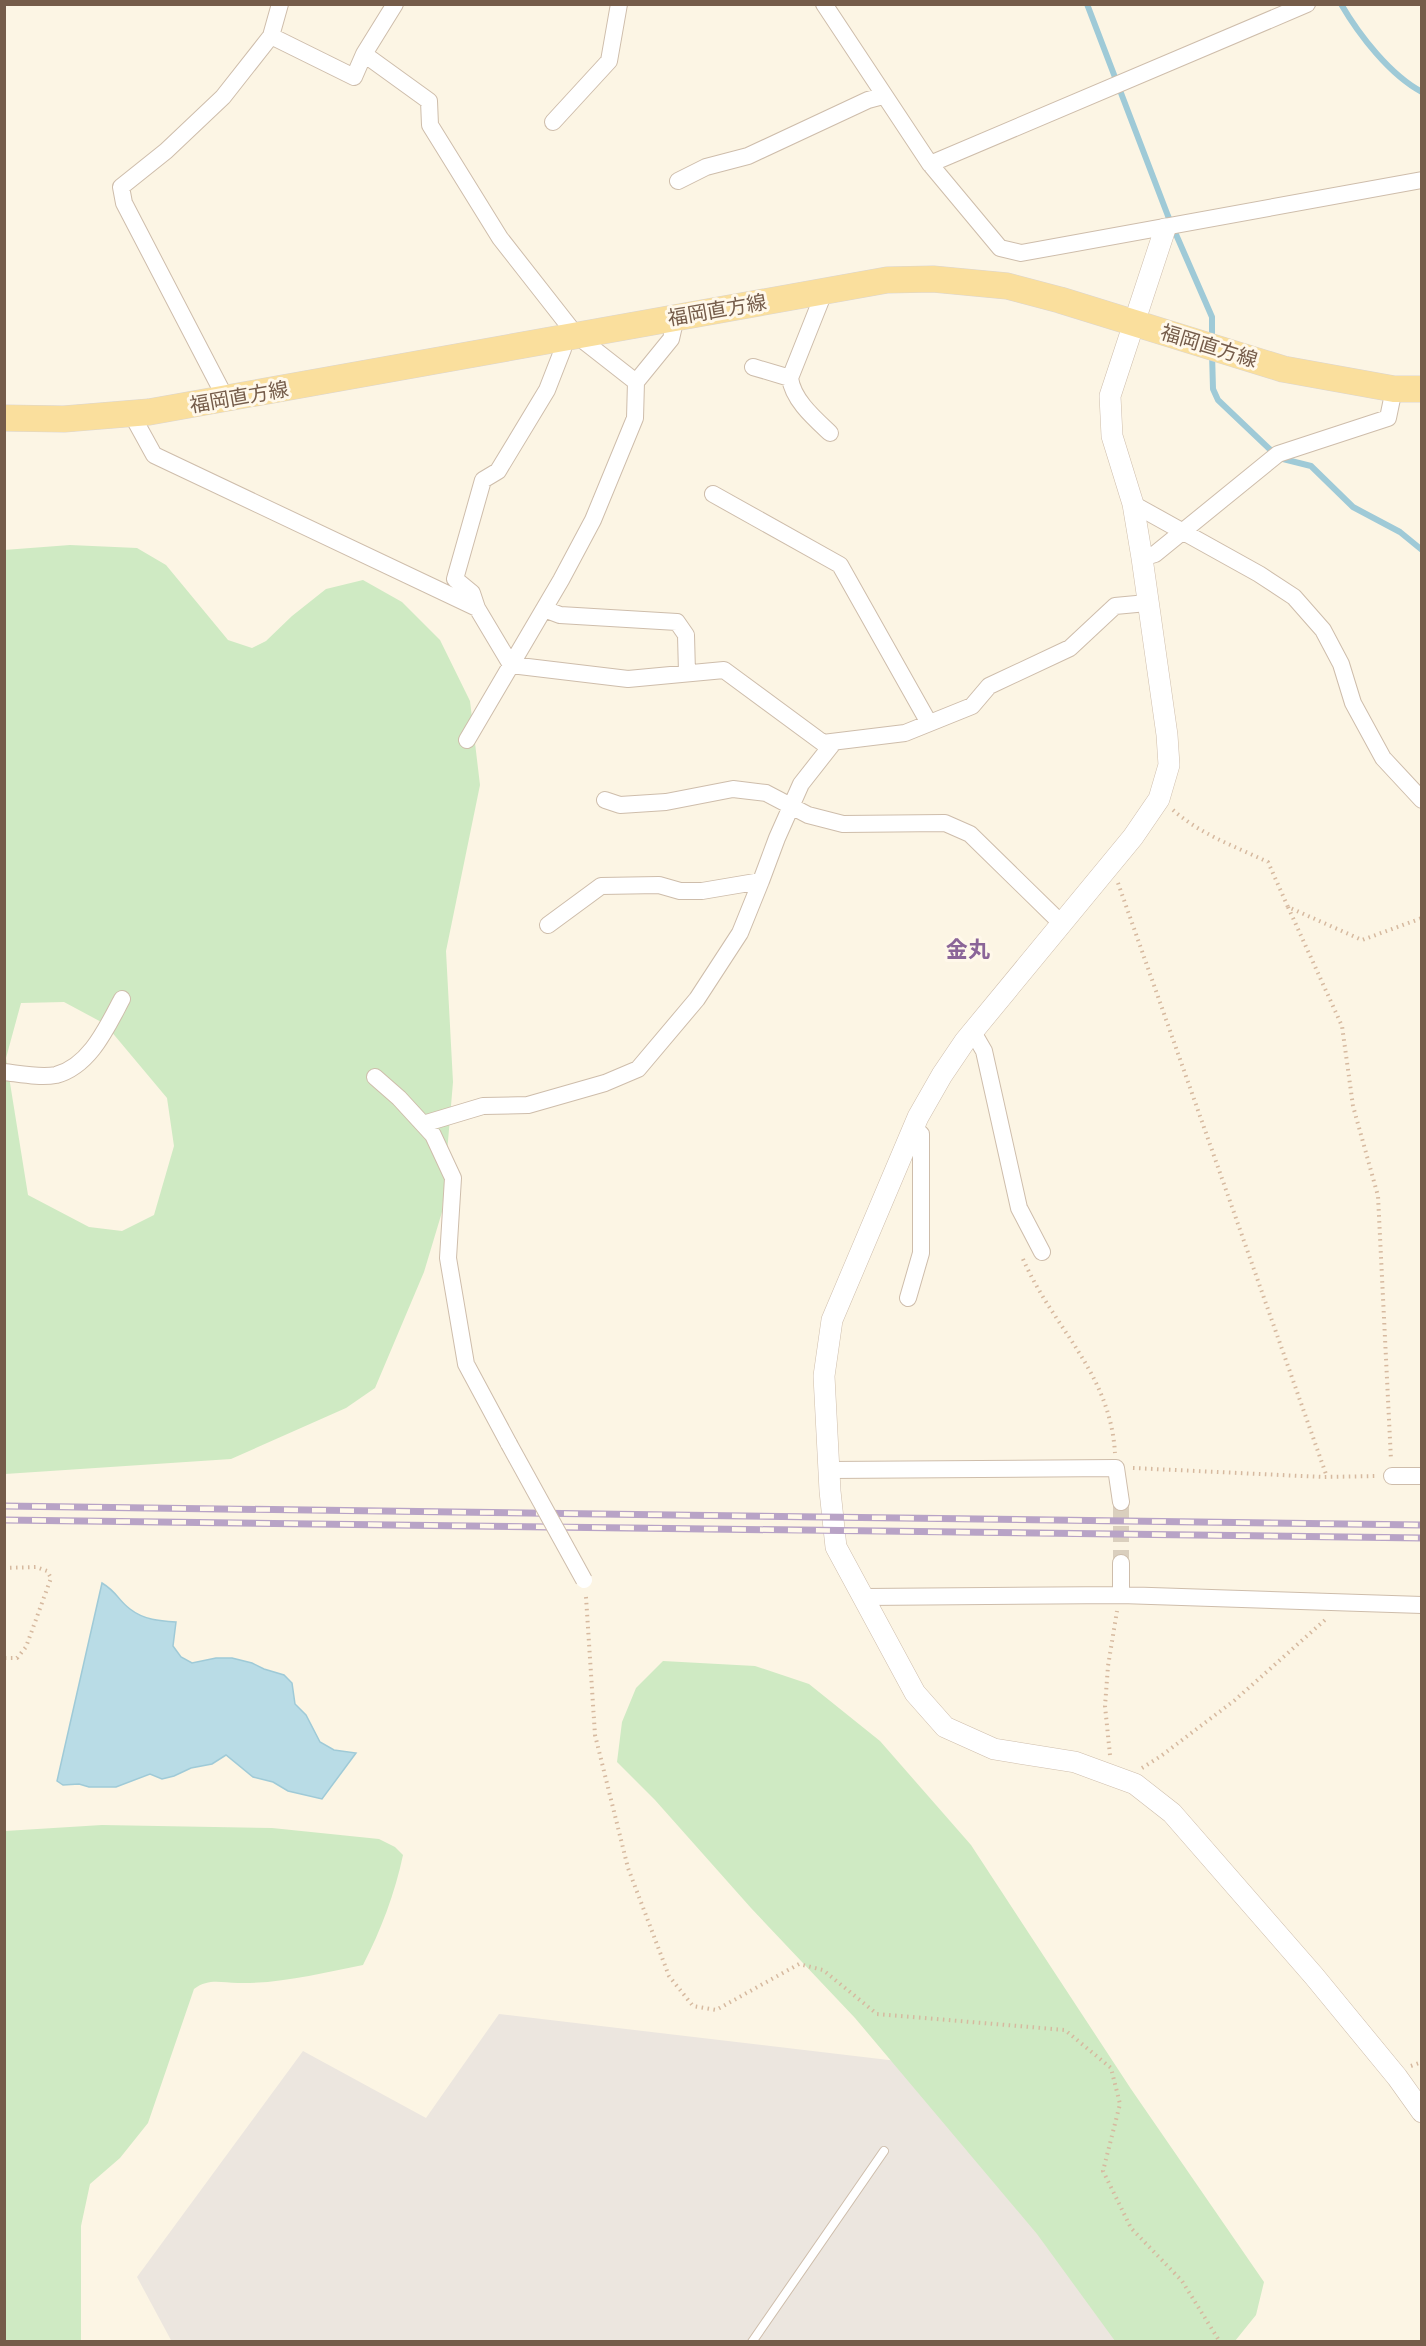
<svg xmlns="http://www.w3.org/2000/svg" width="1426" height="2346" font-family="'Roboto Condensed','Noto Sans JP',sans-serif">
<style>
.industrial{fill:#ece6df}
.green{fill:#cfeac3;fill-rule:evenodd}
.water{fill:#b9dce6;stroke:#9fcad7;stroke-width:1.5}
.lines{fill:none;stroke-linecap:round;stroke-linejoin:round}
.stream{stroke:#9fcad7;stroke-width:6}
.minor-tunnel{stroke:#dacfbe;stroke-width:16;stroke-dasharray:16 8;stroke-linecap:butt}
.service-casing{stroke:#cebdab;stroke-width:10}
.minor-casing{stroke:#cebdab;stroke-width:18}
.tertiary-casing{stroke:#cebdab;stroke-width:22}
.primary-casing{stroke:#dbd5d0;stroke-width:27}
.path{stroke:#d6b99f;stroke-width:4;stroke-dasharray:1.5 4.5;stroke-linecap:butt}
.service{stroke:#fff;stroke-width:8}
.minor{stroke:#fff;stroke-width:16}
.tertiary{stroke:#fff;stroke-width:21}
.primary{stroke:#fadf9d;stroke-width:26}
.rail-casing{stroke:#b8a3c6;stroke-width:7}
.rail{stroke:#fff8ea;stroke-width:4.5;stroke-dasharray:14;stroke-linecap:butt}
.minor-bridge-casing{stroke:#cebdab;stroke-width:18;stroke-linecap:butt}
.minor-bridge{stroke:#fff;stroke-width:16}
.labels{text-anchor:middle;dominant-baseline:central;stroke-width:6;stroke-linejoin:round;paint-order:stroke}
.street-label{font-size:20px;fill:#755c4a;stroke:#fff8ea}
.quarter-label{font-size:22px;font-weight:bold;fill:#8b6598;stroke:#fff8ea}
</style>
<rect width="100%" height="100%" fill="#fcf5e4"/>
<path class="industrial" d="M 499,2014 L 914,2063 L 1212,2342 L 172,2342 L 137,2277 L 303,2051 L 426,2118 Z"/>
<path class="green" d="M 70,545 L 137,548 L 166,565 L 228,640 L 252,648 L 266,641 L 292,616 L 326,589 L 363,580 L 402,602 L 440,640 L 470,701 L 480,785 L 446,951 L 453,1082 L 442,1212 L 424,1272 L 375,1388 L 346,1408 L 231,1459 L 5,1474 L 4,550 ZM 64,1002 L 105,1024 L 167,1098 L 174,1146 L 154,1215 L 122,1231 L 89,1227 L 28,1195 L 6,1058 L 21,1003 Z
M 663,1661 L 755,1666 L 809,1684 L 880,1741 L 971,1845 L 1131,2089 L 1264,2282 L 1256,2315 L 1235,2341 L 1115,2341 L 1037,2234 L 855,2018 L 751,1908 L 655,1800 L 617,1762 L 622,1722 L 636,1688 Z
M 102,1825 L 272,1828 L 379,1839 L 395,1847 L 403,1855 C 395,1893 381,1930 363,1965 C 322,1973 280,1984 238,1983 C 221,1983 209,1978 194,1989 L 148,2123 L 120,2158 L 90,2184 L 81,2226 L 81,2341 L 5,2341 L 5,1831 Z"/>
<path class="water" d="M 102,1583 C 117,1592 118,1600 130,1609 C 144,1620 160,1621 176,1622 L 173,1646 L 181,1657 L 192,1663 L 216,1658 L 232,1658 L 252,1663 L 264,1669 L 284,1675 L 292,1683 L 295,1704 L 306,1715 L 320,1742 L 334,1750 L 356,1753 L 322,1799 L 288,1791 L 273,1782 L 253,1777 L 226,1755 L 212,1764 L 191,1768 L 174,1776 L 162,1779 L 150,1774 L 116,1787 L 89,1787 L 79,1784 L 63,1785 L 57,1781 Z"/>
<g class="lines">
<path class="stream" d="M 1087,4 L 1168,216 L 1212,317 L 1212,340
M 1341,4 C 1359,35 1390,75 1422,92
M 1212,353 L 1213,389 L 1218,400 L 1279,458 L 1311,466 L 1353,507 L 1400,532 L 1422,550"/>
<path class="minor-tunnel" d="M 1121,1502 L 1121,1563"/>
<g class="service-casing">
<path id="service" d="M 752,2342 L 884,2151"/>
</g>
<g class="minor-casing">
<path id="minor" d="M 280,4 L 271,36 L 354,77 L 364,54
M 395,4 L 364,54 L 429,101 L 430,125 L 500,238 L 576,335 L 636,382
M 824,4 L 930,164 L 1000,248 L 1021,253 L 1422,180
M 553,122 L 609,61 L 619,4
M 930,164 L 1307,4
M 678,181 L 706,167 L 748,156 L 868,100 L 883,96
M 825,290 L 790,378 C 793,400 814,418 830,433
M 753,367 L 790,378
M 226,399 L 124,203 L 121,187 L 166,151 L 223,97 L 271,36
M 132,415 L 154,455 L 477,608 L 511,665 L 628,679 L 724,670 L 823,743 L 905,733 L 972,706 L 989,686 L 1070,648 L 1115,606 L 1147,603
M 713,494 L 840,565 L 929,723
M 1133,504 L 1259,574 L 1294,597 L 1323,630 L 1341,664 L 1353,703 L 1383,758 L 1422,800
M 1142,558 L 1155,554 L 1278,454 L 1388,418 L 1394,389
M 477,608 L 472,593 L 455,579 L 483,480 L 498,471 L 547,390 L 563,349 L 562,338
M 544,609 L 560,615 L 677,622 L 686,635 L 687,673
M 467,740 L 561,580 L 593,520 L 635,418 L 636,382 L 671,339 L 676,317
M 605,800 L 620,805 L 666,802 L 733,789 L 766,793 L 808,815 L 843,824 L 945,823 L 970,834 L 1062,924
M 548,925 L 601,886 L 659,885 L 680,891 L 702,891 L 761,881 L 777,838 L 801,784 L 834,742
M 973,1032 L 984,1051 L 1019,1208 L 1042,1252
M 4,1072 C 21,1074 40,1078 56,1075 C 90,1066 107,1027 122,999
M 375,1077 L 399,1098 L 433,1135 L 453,1178 L 448,1258 L 466,1364 L 509,1444
M 423,1124 L 483,1106 L 528,1105 L 605,1083 L 638,1069 L 697,999 L 740,933 L 761,881
M 908,1298 L 921,1253 L 921,1134 L 914,1128
M 829,1470 L 1116,1468 L 1121,1502
M 1392,1476 L 1422,1476
M 1121,1595 L 1121,1563
M 865,1597 L 1121,1595 L 1422,1605"/>
</g>
<g class="tertiary-casing">
<path id="tertiary" d="M 1165,229 L 1110,396 L 1112,436 L 1133,504 L 1142,558 L 1167,735 L 1169,765 L 1159,799 L 1133,837 L 965,1041 L 942,1075 L 918,1117 L 832,1320 L 824,1376 L 830,1491 L 836,1547 L 915,1693 L 945,1727 L 994,1749 L 1075,1762 L 1135,1784 L 1172,1813 L 1314,1976 L 1397,2077 L 1422,2112"/>
</g>
<g class="primary-casing">
<path id="primary" d="M 4,418 L 64,419 L 149,412 L 887,280 L 933,279 L 1007,286 L 1060,300 L 1283,369 L 1394,389 L 1422,389"/>
</g>
<path class="path" d="M 1173,810 C 1200,834 1236,847 1268,862 L 1288,907 L 1362,940 L 1422,918
M 1118,883 L 1327,1477
M 1288,907 L 1342,1026 L 1353,1106 L 1378,1196 L 1391,1460
M 1023,1259 C 1053,1328 1110,1372 1115,1453
M 1133,1468 L 1323,1477 L 1377,1476
M 4,1568 L 36,1567 L 47,1571 L 51,1578 L 26,1647 L 17,1658 L 4,1658
M 586,1597 L 595,1735 L 628,1868 L 669,1976 L 693,2006 L 716,2010 L 799,1964 L 823,1970 L 877,2014 L 1065,2030 L 1111,2068 L 1120,2104 L 1103,2171 L 1131,2228 L 1182,2281 L 1220,2342
M 1110,1755 L 1105,1706 L 1108,1666 L 1117,1611
M 1142,1768 L 1161,1756 L 1235,1700 L 1325,1620
M 1411,2066 L 1422,2062"/>
<use href="#service" class="service"/>
<use href="#minor" class="minor"/>
<use href="#tertiary" class="tertiary"/>
<use href="#primary" class="primary"/>
<g class="rail-casing">
<path id="rail" d="M 4,1506 L 1422,1525
M 4,1520 L 1422,1538"/>
</g>
<use href="#rail" class="rail"/>
<g class="minor-bridge-casing">
<path id="minor-bridge" d="M 509,1444 L 584,1580"/>
</g>
<use href="#minor-bridge" class="minor-bridge"/>
</g>
<g class="labels">
<g class="street-label">
<text transform="translate(717 310) rotate(-10)">福岡直方線</text>
<text transform="translate(1209 346) rotate(17)">福岡直方線</text>
<text transform="translate(239 397) rotate(-10)">福岡直方線</text>
</g>
<g class="quarter-label">
<text x="968" y="949">金丸</text>
</g>
</g>
<rect width="1426" height="2346" fill="none" stroke="#755c4a" stroke-width="12"/>
</svg>
